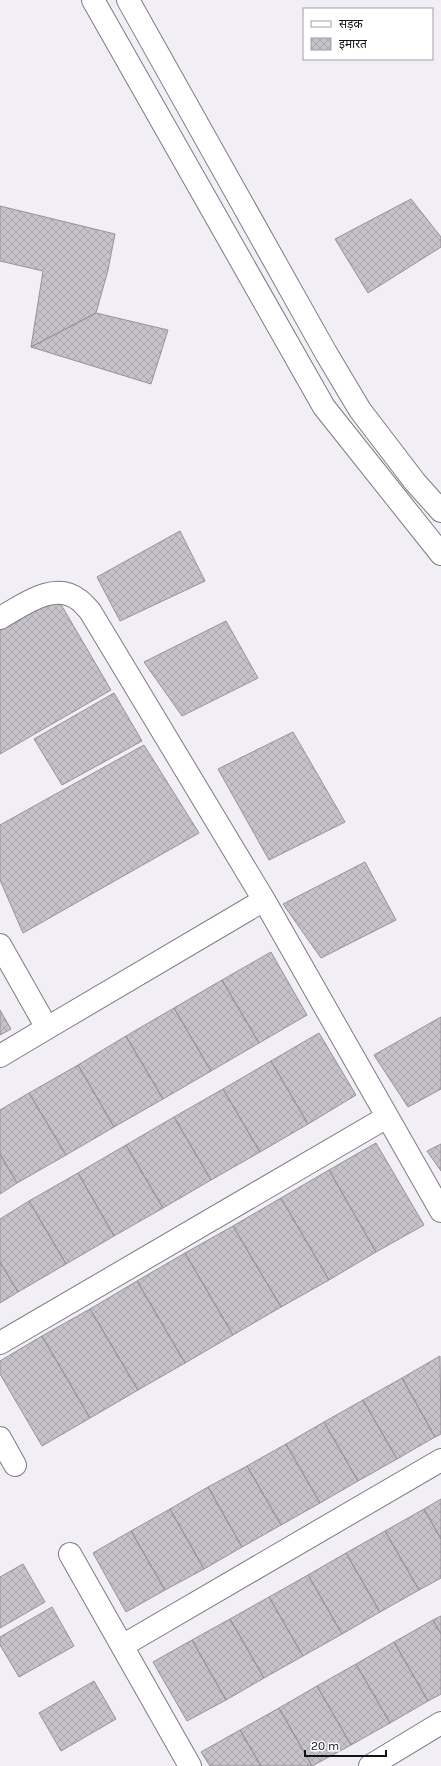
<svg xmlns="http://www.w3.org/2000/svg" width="441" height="1766" font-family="Karla,'Noto Sans Devanagari',sans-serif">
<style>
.building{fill:url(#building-cross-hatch);stroke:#969299}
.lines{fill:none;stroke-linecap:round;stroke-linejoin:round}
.minor-casing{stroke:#7d7b82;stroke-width:24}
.minor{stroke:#fff;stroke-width:22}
</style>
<defs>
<pattern id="building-cross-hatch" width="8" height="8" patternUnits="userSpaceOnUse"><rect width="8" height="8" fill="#c6c2c9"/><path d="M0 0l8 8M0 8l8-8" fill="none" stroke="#a9a6ac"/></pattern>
</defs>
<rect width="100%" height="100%" fill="#f1eef6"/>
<path class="building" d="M 411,199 L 441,237 L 441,247 L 368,293 L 335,239 Z
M 0,206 L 115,234 L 108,270 L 96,313 L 31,347 L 43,271 L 0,261 Z
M 96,313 L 168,330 L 151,384 L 31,347 Z
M 180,531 L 205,581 L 120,621 L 97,577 Z
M 56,596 L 111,690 L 0,754 L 0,628 Z
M 226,621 L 258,678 L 182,716 L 144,662 Z
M 114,693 L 142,741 L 62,785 L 34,739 Z
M 293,732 L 345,822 L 269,860 L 218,769 Z
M 144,745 L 199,833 L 23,933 L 0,880 L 0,825 Z
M 365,862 L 396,920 L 321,958 L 283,904 Z
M 271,952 L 307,1015 L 259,1043 L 222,980 Z
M 222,980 L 259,1043 L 211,1071 L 174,1008 Z
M 174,1008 L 211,1071 L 163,1099 L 126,1036 Z
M 0,1010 L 11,1029 L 0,1035 Z
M 441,1017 L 441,1089 L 408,1107 L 374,1055 Z
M 319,1033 L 356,1095 L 308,1124 L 271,1061 Z
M 126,1036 L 163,1099 L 114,1127 L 78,1065 Z
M 271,1061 L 308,1124 L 260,1152 L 223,1089 Z
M 78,1065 L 114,1127 L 66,1155 L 29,1093 Z
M 223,1089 L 260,1152 L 211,1180 L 174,1117 Z
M 29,1093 L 66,1155 L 17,1183 L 0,1154 L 0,1110 Z
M 174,1117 L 211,1180 L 163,1208 L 126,1145 Z
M 376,1143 L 424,1225 L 376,1252 L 329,1170 Z
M 441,1144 L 441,1171 L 427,1151 Z
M 126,1145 L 163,1208 L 114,1236 L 78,1173 Z
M 0,1154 L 17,1183 L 0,1194 Z
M 329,1170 L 376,1252 L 329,1280 L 281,1198 Z
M 78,1173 L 114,1236 L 66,1264 L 29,1201 Z
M 281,1198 L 329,1280 L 281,1307 L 233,1226 Z
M 29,1201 L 66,1264 L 18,1292 L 0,1262 L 0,1219 Z
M 233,1226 L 281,1307 L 233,1335 L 185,1253 Z
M 185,1253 L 233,1335 L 185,1363 L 137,1281 Z
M 0,1262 L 18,1292 L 0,1303 Z
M 137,1281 L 185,1363 L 138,1390 L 90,1309 Z
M 90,1309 L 138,1390 L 90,1418 L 42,1336 Z
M 42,1336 L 90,1418 L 42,1446 L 0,1374 L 0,1361 Z
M 440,1356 L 441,1434 L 435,1437 L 402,1378 Z
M 402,1378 L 435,1437 L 397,1459 L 363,1400 Z
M 363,1400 L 397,1459 L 358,1481 L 324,1422 Z
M 324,1422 L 358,1481 L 320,1503 L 286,1444 Z
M 286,1444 L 320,1503 L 281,1525 L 247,1466 Z
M 247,1466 L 281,1525 L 242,1547 L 208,1487 Z
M 208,1487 L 242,1547 L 204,1569 L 170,1509 Z
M 441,1499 L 441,1539 L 424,1509 Z
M 170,1509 L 204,1569 L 165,1590 L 131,1531 Z
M 424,1509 L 441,1539 L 441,1578 L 419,1590 L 385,1531 Z
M 131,1531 L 165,1590 L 126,1612 L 93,1553 Z
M 385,1531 L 419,1590 L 380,1612 L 346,1553 Z
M 346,1553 L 380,1612 L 342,1634 L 308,1575 Z
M 23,1564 L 45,1602 L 0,1628 L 0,1577 Z
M 308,1575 L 342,1634 L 303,1656 L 269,1597 Z
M 269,1597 L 303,1656 L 264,1678 L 230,1619 Z
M 52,1607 L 74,1646 L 19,1677 L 0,1645 L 0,1637 Z
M 441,1616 L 441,1634 L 433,1620 Z
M 230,1619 L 264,1678 L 226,1700 L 192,1640 Z
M 433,1620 L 441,1634 L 441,1694 L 428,1701 L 394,1642 Z
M 192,1640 L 226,1700 L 187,1721 L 153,1662 Z
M 394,1642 L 428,1701 L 390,1723 L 356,1664 Z
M 356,1664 L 390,1723 L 351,1745 L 317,1686 Z
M 94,1681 L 116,1719 L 61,1751 L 39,1713 Z
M 317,1686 L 351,1745 L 312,1766 L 279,1708 Z
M 279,1708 L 312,1766 L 261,1766 L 240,1730 Z
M 240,1730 L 261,1766 L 210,1766 L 201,1752 Z"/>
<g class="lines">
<g class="minor-casing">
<path id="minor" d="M 93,0 L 324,407 L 441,554
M 128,0 L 326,353 L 360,410 L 415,482 L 441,511
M 0,618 C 22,606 54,580 79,600 C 83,603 86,607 90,611 L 264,900 L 441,1211
M 0,945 L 47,1028 L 0,1056
M 47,1028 L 264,900
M 0,1343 L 387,1117
M 0,1438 L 15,1465
M 70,1554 L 190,1766
M 122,1646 L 441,1460
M 370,1766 L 441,1723"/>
</g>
<use href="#minor" class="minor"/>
</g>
<rect x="303" y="8" width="130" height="52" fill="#ffffff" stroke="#a1a0a1"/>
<rect x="311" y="21" width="20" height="6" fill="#ffffff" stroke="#a1a0a1"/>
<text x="339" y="28" font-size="12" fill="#131214">सड़क</text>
<rect x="311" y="38" width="20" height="12" fill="url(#building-cross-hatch)" stroke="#a1a0a1"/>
<text x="339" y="48" font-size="12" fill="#131214">इमारत</text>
<path d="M305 1750v6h81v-6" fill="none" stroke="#131214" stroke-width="2"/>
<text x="311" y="1750" font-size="12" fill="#131214" stroke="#ffffff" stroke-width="3" paint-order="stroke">20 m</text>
</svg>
